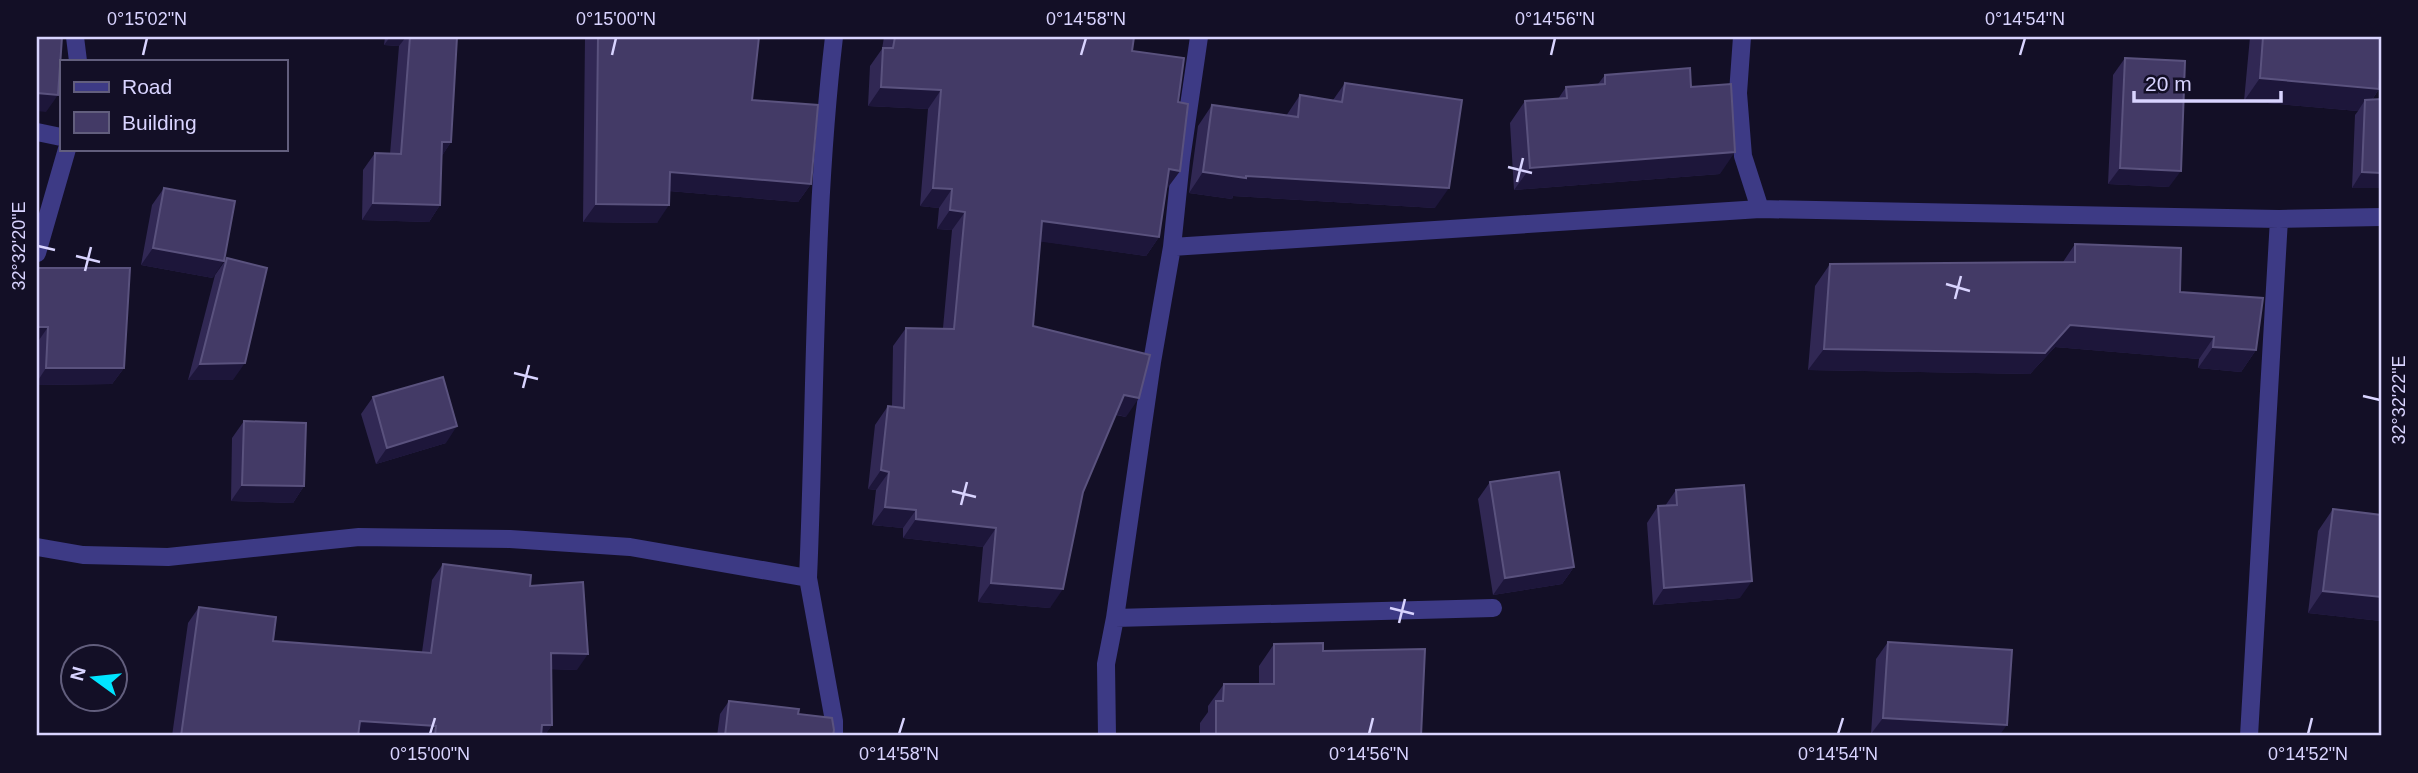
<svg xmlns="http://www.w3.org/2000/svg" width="2418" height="773" font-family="Helvetica,sans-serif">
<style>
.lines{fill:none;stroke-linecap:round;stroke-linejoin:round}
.street{stroke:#3d3a85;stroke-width:18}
.wall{fill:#312854}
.shaded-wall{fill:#1d163a}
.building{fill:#433a66;stroke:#5a527e;stroke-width:2}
.ticks{fill:none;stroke:#d9d4ff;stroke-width:2.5}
.neatline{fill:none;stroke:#d9d4ff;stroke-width:2.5}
.ticks-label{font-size:18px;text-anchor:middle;fill:#d9d4ff}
</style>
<rect width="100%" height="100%" fill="#130f26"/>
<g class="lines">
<path class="street" d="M 75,37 L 78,61
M 1742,37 L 1738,93 L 1743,156 L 1760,209
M 37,132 L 61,137
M 1172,247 L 1181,160 L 1199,37
M 37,253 L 67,149
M 37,547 L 83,555 L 168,557 L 359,537 L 510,539 L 630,547 L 808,578 L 834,721 L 834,736
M 808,578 C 816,398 813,216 834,37
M 1115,618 L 1493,608
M 1107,736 L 1106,664 L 1115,618 L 1152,362 L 1172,247 L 1760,209 L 2279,219 L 2381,217
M 2249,736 L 2279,219"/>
</g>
<path class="wall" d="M 385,37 L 457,37 L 451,142 L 441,157 L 440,205 L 429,222 L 362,220 L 363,170 L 375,153 L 390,154 L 399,46 L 384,45 Z
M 585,37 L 759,37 L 752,100 L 811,184 L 798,202 L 669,191 L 657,223 L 583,222 Z
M 884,37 L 1134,37 L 1132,51 L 1178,102 L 1180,171 L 1166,189 L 1159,237 L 1146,256 L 1040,241 L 1033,326 L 1126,417 L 1116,415 L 1083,492 L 1050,608 L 978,602 L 983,547 L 903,538 L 903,528 L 872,525 L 876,490 L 868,489 L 875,425 L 888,406 L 892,406 L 893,346 L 906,328 L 943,328 L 952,230 L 937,229 L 939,208 L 920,206 L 928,109 L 868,106 L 870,66 L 882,49 Z
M 2250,37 L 2381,37 L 2379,89 L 2372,100 L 2381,99 L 2381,188 L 2352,188 L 2355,115 L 2358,111 L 2244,101 Z
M 2125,58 L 2169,187 L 2108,184 L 2113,75 Z
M 1605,75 L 1691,87 L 1720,174 L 1514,190 L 1510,123 L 1525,101 L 1558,99 L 1566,87 L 1598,84 Z
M 1345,83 L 1435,208 L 1233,196 L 1232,199 L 1189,193 L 1198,126 L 1212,105 L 1286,116 L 1300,95 L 1333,100 Z
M 164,188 L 213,278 L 141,265 L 152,205 Z
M 2075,244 L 2180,292 L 2256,350 L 2241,372 L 2198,368 L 2199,359 L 2055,347 L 2030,374 L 1808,370 L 1815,286 L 1830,264 L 2063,262 Z
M 227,258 L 233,380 L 188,380 L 215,275 Z
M 37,268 L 124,368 L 112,384 L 37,385 Z
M 373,397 L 446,443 L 376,464 L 361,414 Z
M 244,421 L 304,486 L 293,503 L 231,501 L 232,438 Z
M 1490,482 L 1574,567 L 1562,584 L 1493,595 L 1478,499 Z
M 1676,490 L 1740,598 L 1653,605 L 1647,523 L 1658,506 L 1665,506 Z
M 2333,509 L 2381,515 L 2381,621 L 2308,613 L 2318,531 Z
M 443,564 L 530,586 L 577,670 L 551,669 L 552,725 L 544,736 L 172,736 L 188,623 L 199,607 L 273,641 L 422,652 L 432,580 Z
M 1888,642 L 2007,725 L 1871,734 L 1876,659 Z
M 1274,644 L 1323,651 L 1421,736 L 1200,736 L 1200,723 L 1208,712 L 1208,706 L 1224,684 L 1259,684 L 1259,666 Z
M 729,701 L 798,714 L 833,736 L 717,736 L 720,714 Z"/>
<path class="shaded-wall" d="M 390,37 L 406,37 L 399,46 L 384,45 Z
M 2260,78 L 2379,89 L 2365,110 L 2365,100 L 2358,111 L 2244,101 Z
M 881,87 L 941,90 L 928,109 L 868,106 Z
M 37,93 L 58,95 L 46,112 L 37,111 Z
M 442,142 L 451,142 L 440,159 Z
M 1735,152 L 1720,174 L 1514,190 L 1530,168 Z
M 2120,168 L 2181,171 L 2169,187 L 2108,184 Z
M 1169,169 L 1180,171 L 1166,190 L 1155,188 Z
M 670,172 L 811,184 L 798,202 L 657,190 Z
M 1203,172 L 1246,176 L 1449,188 L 1435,208 L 1233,196 L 1232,199 L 1189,193 Z
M 2362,172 L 2381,173 L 2381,188 L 2352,188 Z
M 933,188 L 952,189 L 939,208 L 920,206 Z
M 373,203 L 440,205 L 429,222 L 362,220 Z
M 596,204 L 669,205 L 657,223 L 583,222 Z
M 950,210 L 965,212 L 952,230 L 937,229 Z
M 1042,221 L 1159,237 L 1146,256 L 1029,240 Z
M 153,248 L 224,261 L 213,278 L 141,265 Z
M 2070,325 L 2214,337 L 2199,359 L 2055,347 L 2030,374 L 1808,370 L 1824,349 Z
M 37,327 L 48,327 L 37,343 Z
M 2213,347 L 2256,350 L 2241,372 L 2198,368 Z
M 245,363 L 233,380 L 188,380 L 200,364 Z
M 46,368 L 124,368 L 112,384 L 37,385 L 37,382 Z
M 1124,395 L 1139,398 L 1126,417 L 1111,413 Z
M 457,426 L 446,443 L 376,464 L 387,448 Z
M 881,470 L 889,472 L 876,490 L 868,489 Z
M 242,485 L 304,486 L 293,503 L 231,501 Z
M 885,507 L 916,510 L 903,528 L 872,525 Z
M 916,519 L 996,528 L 983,547 L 903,538 Z
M 1574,567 L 1562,584 L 1493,595 L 1505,578 Z
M 1752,581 L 1740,598 L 1653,605 L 1664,588 Z
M 991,583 L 1063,589 L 1050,608 L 978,602 Z
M 2323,591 L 2381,597 L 2381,621 L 2308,613 Z
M 551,653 L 588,654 L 577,670 L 540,669 Z
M 1883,718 L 2007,725 L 1999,736 L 1904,736 L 1871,734 Z
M 360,721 L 436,726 L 429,736 L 350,736 Z
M 542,725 L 552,725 L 544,736 L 534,736 Z"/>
<path class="building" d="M 37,37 L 62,37 L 58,95 L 37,93 Z
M 410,37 L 457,37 L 451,142 L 442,142 L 440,205 L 373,203 L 375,153 L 401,154 Z
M 598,37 L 759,37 L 752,100 L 818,105 L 811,184 L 670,172 L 669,205 L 596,204 Z
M 895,37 L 1134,37 L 1132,51 L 1184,58 L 1178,102 L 1188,104 L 1180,171 L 1169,169 L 1159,237 L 1042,221 L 1033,326 L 1150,355 L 1139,398 L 1124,395 L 1083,492 L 1063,589 L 991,583 L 996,528 L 916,519 L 916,510 L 885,507 L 889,472 L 881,470 L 888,406 L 904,408 L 906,328 L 954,329 L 965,212 L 950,210 L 952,189 L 933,188 L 941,90 L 881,87 L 883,48 L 893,48 Z
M 2263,37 L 2381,37 L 2381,67 L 2379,89 L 2260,78 Z
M 2125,58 L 2185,61 L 2181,171 L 2120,168 Z
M 1690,68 L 1691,87 L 1731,84 L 1735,152 L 1530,168 L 1525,101 L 1567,98 L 1566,87 L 1605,84 L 1605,75 Z
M 1345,83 L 1462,100 L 1449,188 L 1246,176 L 1246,178 L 1203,172 L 1212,105 L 1298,117 L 1300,95 L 1342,102 Z
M 2381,99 L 2381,173 L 2362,172 L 2365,100 Z
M 164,188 L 235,201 L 224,261 L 153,248 Z
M 2075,244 L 2181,248 L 2180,292 L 2263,298 L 2256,350 L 2213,347 L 2214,337 L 2070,325 L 2045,353 L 1824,349 L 1830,264 L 2075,262 Z
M 227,258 L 267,268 L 245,363 L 200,364 Z
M 37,268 L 130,268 L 124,368 L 46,368 L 48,327 L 37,327 Z
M 443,377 L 457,426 L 387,448 L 373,397 Z
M 244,421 L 306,423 L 304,486 L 242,485 Z
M 1559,472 L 1574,567 L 1505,578 L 1490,482 Z
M 1744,485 L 1752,581 L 1664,588 L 1658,506 L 1677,505 L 1676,490 Z
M 2333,509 L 2381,515 L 2381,597 L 2323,591 Z
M 443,564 L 531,575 L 530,586 L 583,582 L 588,654 L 551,653 L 552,725 L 542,725 L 541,736 L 435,736 L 436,726 L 360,721 L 358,736 L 181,736 L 199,607 L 276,617 L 273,641 L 431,653 Z
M 1888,642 L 2012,650 L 2007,725 L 1883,718 Z
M 1323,643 L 1323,651 L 1425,649 L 1421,736 L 1216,736 L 1216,701 L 1223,701 L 1224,684 L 1274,684 L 1274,644 Z
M 729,701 L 799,709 L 798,714 L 832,718 L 834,730 L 833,736 L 725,736 Z"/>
<path class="ticks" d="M 143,55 L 147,38M 612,55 L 616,38M 1081,55 L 1086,38M 1551,55 L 1555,38M 2020,55 L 2025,38M 1508,167 L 1532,173M 1517,182 L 1523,158M 38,246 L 55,250M 76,256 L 100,262M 85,271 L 91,247M 1946,284 L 1970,291M 1955,299 L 1961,276M 514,373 L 538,379M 523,388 L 529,365M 2363,396 L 2380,400M 952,491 L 976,497M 961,505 L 967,482M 1390,608 L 1414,614M 1399,623 L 1405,599M 430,734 L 435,718M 899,734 L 904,718M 1369,734 L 1373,718M 1838,734 L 1843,718M 2308,734 L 2312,718"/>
<rect width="2418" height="773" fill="none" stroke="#130f26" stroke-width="77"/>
<rect x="60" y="60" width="228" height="91" fill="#130f26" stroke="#625e7d" stroke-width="2"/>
<rect x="74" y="82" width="35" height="10" fill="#3d3a85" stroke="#625e7d" stroke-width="2"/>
<text x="122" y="94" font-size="21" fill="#d9d4ff">Road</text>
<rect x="74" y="112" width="35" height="21" fill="#433a66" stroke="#625e7d" stroke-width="2"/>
<text x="122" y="130" font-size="21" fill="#d9d4ff">Building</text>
<g transform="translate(94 678) rotate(285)"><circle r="33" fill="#130f26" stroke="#625e7d" stroke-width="2"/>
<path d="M0-5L12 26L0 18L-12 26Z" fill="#00e5ff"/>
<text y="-10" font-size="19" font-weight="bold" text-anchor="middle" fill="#d9d4ff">N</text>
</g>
<path d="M2134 91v10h147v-10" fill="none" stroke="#d9d4ff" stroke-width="3.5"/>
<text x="2145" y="91" font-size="21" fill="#d9d4ff" stroke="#130f26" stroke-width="5" paint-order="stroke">20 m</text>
<rect x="38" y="38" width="2342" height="696" class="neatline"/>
<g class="ticks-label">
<text x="147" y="25">0°15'02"N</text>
<text x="616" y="25">0°15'00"N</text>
<text x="1086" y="25">0°14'58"N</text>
<text x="1555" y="25">0°14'56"N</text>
<text x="2025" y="25">0°14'54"N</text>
<text transform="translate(19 246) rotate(-90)" y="6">32°32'20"E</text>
<text transform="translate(2399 400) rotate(-90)" y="6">32°32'22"E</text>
<text x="430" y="760">0°15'00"N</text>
<text x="899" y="760">0°14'58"N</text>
<text x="1369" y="760">0°14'56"N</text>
<text x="1838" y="760">0°14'54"N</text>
<text x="2308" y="760">0°14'52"N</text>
</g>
</svg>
